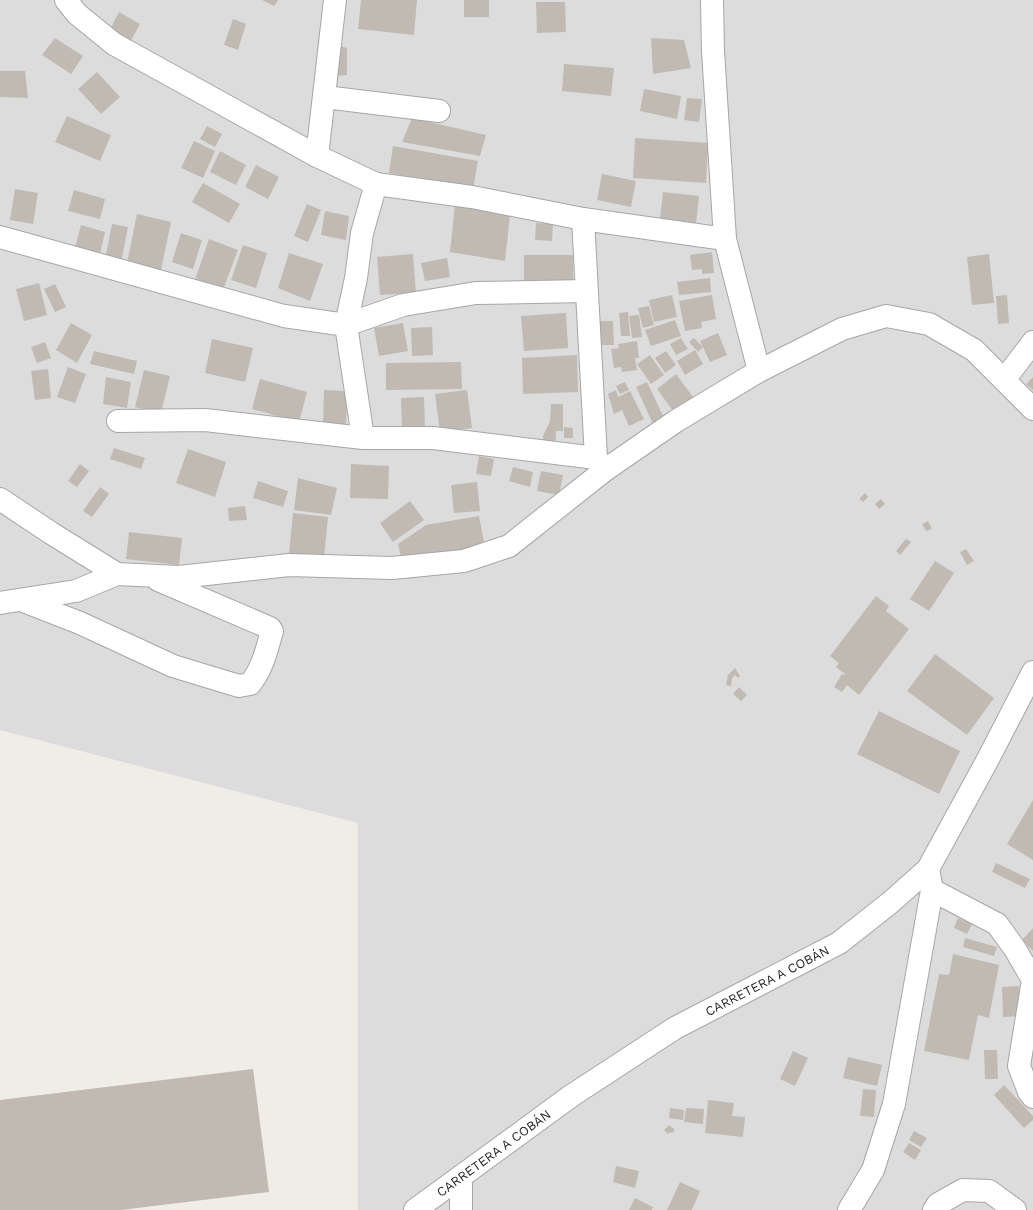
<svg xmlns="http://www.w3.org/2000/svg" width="1033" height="1210" font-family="'Work Sans',sans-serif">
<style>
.residential{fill:#dddcdc}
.building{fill:#c0bab2}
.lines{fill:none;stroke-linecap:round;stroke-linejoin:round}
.minor-casing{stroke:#a6a6a6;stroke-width:24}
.minor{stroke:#fff;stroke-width:22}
.labels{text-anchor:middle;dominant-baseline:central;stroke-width:4;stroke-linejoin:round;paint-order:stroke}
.street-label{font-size:13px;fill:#1f1f1f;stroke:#fff}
</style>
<rect width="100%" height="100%" fill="#f0ede6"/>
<path class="residential" d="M 0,0 L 1033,0 L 1033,1210 L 358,1210 L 358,823 L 0,730 Z"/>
<path class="building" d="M 262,0 L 278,0 L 274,6 Z
M 361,0 L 417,0 L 414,35 L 358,29 Z
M 464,0 L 489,0 L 489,17 L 464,17 Z
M 536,2 L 565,2 L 566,32 L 537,33 Z
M 119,12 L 140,24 L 129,44 L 108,33 Z
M 233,19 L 246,24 L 238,50 L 224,45 Z
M 55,38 L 83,56 L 71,74 L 42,55 Z
M 651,38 L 684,40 L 691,68 L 653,74 Z
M 337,45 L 347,48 L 347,75 L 335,76 Z
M 564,64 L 614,68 L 611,96 L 562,91 Z
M 0,71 L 25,71 L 28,98 L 0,97 Z
M 97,72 L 120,97 L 101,114 L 78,89 Z
M 644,89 L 681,96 L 677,119 L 640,111 Z
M 687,98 L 702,99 L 699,122 L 684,120 Z
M 67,116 L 111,135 L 100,161 L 55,142 Z
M 412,118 L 486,135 L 480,156 L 402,142 Z
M 207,126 L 222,134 L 215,147 L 200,139 Z
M 635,138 L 708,143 L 706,183 L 633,178 Z
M 194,141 L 215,151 L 203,178 L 181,168 Z
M 393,146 L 478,161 L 473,189 L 389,173 Z
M 220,151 L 246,165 L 236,185 L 210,172 Z
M 256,165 L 279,177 L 268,199 L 245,187 Z
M 602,174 L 636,181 L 631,207 L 597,200 Z
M 203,183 L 240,204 L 229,223 L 192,202 Z
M 15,189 L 38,193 L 33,224 L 10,220 Z
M 74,190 L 105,199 L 100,219 L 68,211 Z
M 663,192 L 699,196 L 696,223 L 660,219 Z
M 307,204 L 321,210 L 308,242 L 294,236 Z
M 455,204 L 510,215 L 505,261 L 450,252 Z
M 325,211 L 349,216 L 346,240 L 321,235 Z
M 137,214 L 171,222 L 161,270 L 127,263 Z
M 536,223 L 553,224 L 552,241 L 535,240 Z
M 112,224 L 128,227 L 121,263 L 105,260 Z
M 81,225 L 105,232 L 99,259 L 74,252 Z
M 181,233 L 202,240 L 193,269 L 172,262 Z
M 209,239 L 238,250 L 224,287 L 195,280 Z
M 243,245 L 267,253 L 256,288 L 231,280 Z
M 712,252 L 714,273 L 702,274 L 702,269 L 692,270 L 690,255 Z
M 289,253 L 323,264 L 310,301 L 278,288 Z
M 413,254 L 416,293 L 380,295 L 377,257 Z
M 989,254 L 994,303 L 972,305 L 967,257 Z
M 524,255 L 573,255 L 573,281 L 524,282 Z
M 447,258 L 450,277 L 425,281 L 421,263 Z
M 710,278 L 711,292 L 679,295 L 677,282 Z
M 39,283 L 47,315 L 24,321 L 16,289 Z
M 55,284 L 66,307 L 55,312 L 44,289 Z
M 672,295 L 677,317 L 654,322 L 649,300 Z
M 712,295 L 716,319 L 701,322 L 702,328 L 685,331 L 679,301 Z
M 1007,295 L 1009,323 L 998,324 L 996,296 Z
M 649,306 L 654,325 L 643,328 L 638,308 Z
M 628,312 L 630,336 L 621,336 L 619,313 Z
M 566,313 L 568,348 L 524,351 L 521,316 Z
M 639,315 L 642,337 L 632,338 L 629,316 Z
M 675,320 L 681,336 L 651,346 L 645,330 Z
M 597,321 L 613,321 L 614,345 L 599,345 Z
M 71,323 L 92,335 L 77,363 L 56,350 Z
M 403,323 L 408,351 L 379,356 L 374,328 Z
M 432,327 L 433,355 L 412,356 L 411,328 Z
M 718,333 L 727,355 L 710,362 L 700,341 Z
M 681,338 L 688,349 L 676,355 L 670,344 Z
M 694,338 L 703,347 L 698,352 L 689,342 Z
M 212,339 L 253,348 L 245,382 L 205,373 Z
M 637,341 L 639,358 L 635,358 L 637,370 L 622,372 L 621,367 L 614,368 L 611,349 L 619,348 L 618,344 Z
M 45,342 L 51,358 L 37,363 L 31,347 Z
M 695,350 L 703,364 L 685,375 L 677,361 Z
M 94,351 L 137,361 L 134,374 L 90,364 Z
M 666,351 L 676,365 L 665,373 L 655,358 Z
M 577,355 L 578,392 L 523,394 L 522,358 Z
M 650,355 L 664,375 L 651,384 L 637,364 Z
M 461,362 L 462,389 L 386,390 L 386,363 Z
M 68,367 L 86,374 L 75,403 L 57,397 Z
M 48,369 L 51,398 L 35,400 L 31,371 Z
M 144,370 L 170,376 L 161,413 L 135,407 Z
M 676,374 L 693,397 L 673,411 L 657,389 Z
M 106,377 L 131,382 L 127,408 L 103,404 Z
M 1033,377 L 1033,390 L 1026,384 Z
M 260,379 L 307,392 L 299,422 L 252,409 Z
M 625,382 L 629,390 L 620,394 L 616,386 Z
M 647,382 L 664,418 L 653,424 L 636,387 Z
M 324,390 L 347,391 L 346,426 L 323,425 Z
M 467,390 L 472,428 L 440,432 L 435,394 Z
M 616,390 L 618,397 L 630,391 L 644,419 L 629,426 L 622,410 L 614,414 L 608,394 Z
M 424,397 L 425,426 L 402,427 L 401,398 Z
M 551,404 L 563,404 L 563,431 L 556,431 L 555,450 L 543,449 L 543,436 L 550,421 Z
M 564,427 L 573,428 L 573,438 L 564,438 Z
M 114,448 L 145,458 L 141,469 L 110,459 Z
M 188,449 L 226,462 L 215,497 L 176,483 Z
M 479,456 L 494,459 L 491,476 L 476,474 Z
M 80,464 L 89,471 L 77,487 L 68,481 Z
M 351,464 L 389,466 L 388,499 L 350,498 Z
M 513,467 L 533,472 L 530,487 L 509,481 Z
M 541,471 L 563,475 L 559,495 L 537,491 Z
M 298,478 L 337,488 L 331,515 L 294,510 Z
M 258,481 L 288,491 L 283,507 L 253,498 Z
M 477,482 L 480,511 L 454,513 L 451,485 Z
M 100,487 L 109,494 L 92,517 L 83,511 Z
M 865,493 L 868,497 L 863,502 L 859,499 Z
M 881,499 L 885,504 L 879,509 L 875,504 Z
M 410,501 L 424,520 L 393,542 L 380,523 Z
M 245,506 L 247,520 L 229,521 L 228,508 Z
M 293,513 L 328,517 L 324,558 L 289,554 Z
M 479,516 L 485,547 L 402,561 L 398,544 L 426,525 Z
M 928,521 L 932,529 L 926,531 L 922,524 Z
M 129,532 L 182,538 L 179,565 L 126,559 Z
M 906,539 L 911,542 L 900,555 L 896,551 Z
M 966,549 L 974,561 L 967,565 L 960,552 Z
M 935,561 L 954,573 L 929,611 L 910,599 Z
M 876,596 L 889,606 L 886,611 L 909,629 L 859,695 L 847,685 L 842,692 L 834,687 L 842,674 L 845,675 L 845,674 L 836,667 L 839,663 L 830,656 Z
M 935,654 L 994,698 L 967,735 L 907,691 Z
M 735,668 L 740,676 L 738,678 L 735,675 L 732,678 L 731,686 L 726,685 L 728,675 Z
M 739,687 L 747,695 L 741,701 L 733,694 Z
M 879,711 L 960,751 L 939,794 L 857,754 Z
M 1033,800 L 1033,860 L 1007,844 Z
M 996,863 L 1030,879 L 1025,888 L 992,872 Z
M 958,918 L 972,924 L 967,934 L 954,928 Z
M 1033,928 L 1033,951 L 1022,940 Z
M 965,938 L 997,947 L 994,956 L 963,947 Z
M 953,954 L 999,965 L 989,1018 L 978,1015 L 969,1060 L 924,1051 L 939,974 L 949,975 Z
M 1019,986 L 1021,1016 L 1003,1017 L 1002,987 Z
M 984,1050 L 997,1050 L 998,1079 L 985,1079 Z
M 793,1051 L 808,1058 L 795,1086 L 780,1079 Z
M 848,1057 L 882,1065 L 877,1086 L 843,1078 Z
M 253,1069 L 269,1192 L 121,1210 L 0,1210 L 0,1100 Z
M 1004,1085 L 1033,1116 L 1033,1120 L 1024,1128 L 994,1095 Z
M 863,1089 L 876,1090 L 874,1117 L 860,1116 Z
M 708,1100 L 734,1103 L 732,1116 L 745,1117 L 743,1137 L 705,1133 Z
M 670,1108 L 684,1110 L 683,1120 L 669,1118 Z
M 686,1108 L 704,1109 L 703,1124 L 684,1122 Z
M 669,1125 L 675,1130 L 672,1133 L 671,1132 L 668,1134 L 664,1130 Z
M 914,1131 L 927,1138 L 921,1147 L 909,1140 Z
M 909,1143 L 921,1150 L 915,1160 L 903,1152 Z
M 616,1166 L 639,1171 L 635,1188 L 613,1182 Z
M 680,1182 L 700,1191 L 692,1210 L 667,1210 Z
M 635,1198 L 653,1207 L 652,1210 L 629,1210 Z"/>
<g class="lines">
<g class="minor-casing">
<g id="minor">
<path d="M 66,0 L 77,14 L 114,44 L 317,156 L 376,184 L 472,197 L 583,219 L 725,239"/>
<path d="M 712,0 L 713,51 L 725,239 L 759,371"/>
<path d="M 325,97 L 439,111"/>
<path d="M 317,156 L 335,0"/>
<path d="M 583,219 L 596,458 L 604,469"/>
<path d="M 0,237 L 284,316 L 346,325 L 403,305 L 476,293 L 586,291"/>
<path d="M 1004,380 L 1033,342"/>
<path d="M 118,421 L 205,420 L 363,438 L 433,438 L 596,458"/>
<path d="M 363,438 L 346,325 L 356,278 L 362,233 L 376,184"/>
<path d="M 0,499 L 51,533 L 117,574"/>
<path d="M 21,600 L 80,623 L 173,666 L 239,686 L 250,684 C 262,670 267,649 272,631 L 270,628 L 158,580"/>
<path d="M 0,603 L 76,591 L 117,574 L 179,577 L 289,565 L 392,568 L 464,561 L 509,546 L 605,470 L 676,421 L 759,371 L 842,329 L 886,316 L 929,324 L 974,350 L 1033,409"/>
<path d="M 932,890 L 997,924 L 1015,949 L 1033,980"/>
<path d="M 1033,980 L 1019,1066 L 1029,1092 L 1033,1097"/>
<path id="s1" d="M 415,1210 L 571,1096 L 675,1028 L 839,943 L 891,902 L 928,869 L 987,761 L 1033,672"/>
<path d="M 461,1210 L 461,1177"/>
<path d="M 849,1210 L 873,1170 L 894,1104 L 932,890 L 928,869"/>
<path d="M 934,1210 L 938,1204 L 963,1190 L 989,1191 L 1015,1210"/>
</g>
</g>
<use href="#minor" class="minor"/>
</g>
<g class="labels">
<g class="street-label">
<text stroke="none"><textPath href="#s1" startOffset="421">CARRETERA A COBÁN</textPath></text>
<text stroke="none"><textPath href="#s1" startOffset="97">CARRETERA A COBÁN</textPath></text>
</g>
</g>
</svg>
